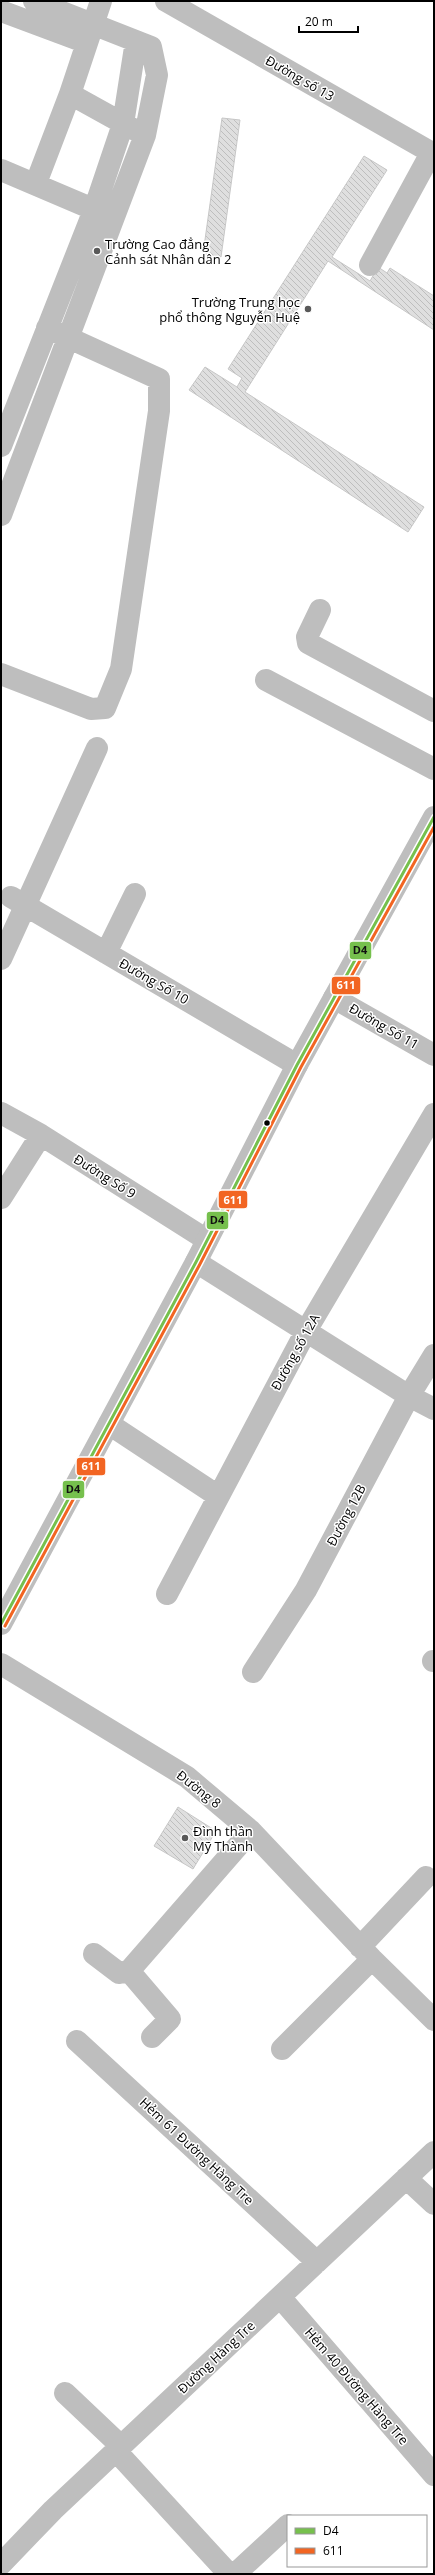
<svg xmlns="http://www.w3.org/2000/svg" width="435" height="2575" font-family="'Open Sans',sans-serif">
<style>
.building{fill:url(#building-back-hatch);stroke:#c7c7c7}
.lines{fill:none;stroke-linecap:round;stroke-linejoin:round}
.minor{stroke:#bebebe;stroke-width:22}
.major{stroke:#bebebe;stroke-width:22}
.bus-1-casing{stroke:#fff;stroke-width:6}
.bus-2-casing{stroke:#fff;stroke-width:6}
.bus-1{stroke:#76c04d;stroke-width:3}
.bus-2{stroke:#f26522;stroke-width:3}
.poi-dot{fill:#595959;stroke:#fff;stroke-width:1.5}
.bus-dot{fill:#000;stroke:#fff;stroke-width:1.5}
.labels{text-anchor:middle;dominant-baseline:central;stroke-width:3;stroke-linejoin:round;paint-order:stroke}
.street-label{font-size:13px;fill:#000;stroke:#fff}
.poi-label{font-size:13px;fill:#000;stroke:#fff;text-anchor:start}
.line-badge{stroke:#fff;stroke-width:1.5}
.badge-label{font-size:11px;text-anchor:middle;font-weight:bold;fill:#fff}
.pale-badge-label{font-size:11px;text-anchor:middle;font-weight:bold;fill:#111}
</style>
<defs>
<pattern id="building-back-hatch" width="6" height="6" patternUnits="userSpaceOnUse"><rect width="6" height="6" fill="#dfdfdf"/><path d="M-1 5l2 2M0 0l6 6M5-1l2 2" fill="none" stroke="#bebebe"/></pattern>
</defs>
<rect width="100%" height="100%" fill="#fff"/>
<path class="building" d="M 222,118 L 240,120 L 221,257 L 203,254 Z
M 364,156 L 387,170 L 332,257 L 370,281 L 378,267 L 387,273 L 390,268 L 434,296 L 434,330 L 328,261 L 245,392 L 424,507 L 408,532 L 189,390 L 205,367 L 237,387 L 242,378 L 228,369 Z
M 178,1807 L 216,1831 L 193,1869 L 154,1846 Z"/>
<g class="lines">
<path class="minor" d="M 166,1 L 434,154
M 1,11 L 87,43
M 70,94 L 135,130
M 1,170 L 107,215
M 36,183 L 70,94 L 101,1
M 370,265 L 431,153
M 1,446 L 94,210 L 123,124 L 136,41
M 1,515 L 145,135 L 157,75 L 151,47 L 34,1
M 320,610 L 307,637 L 308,643 L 434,711
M 1,674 L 91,709 L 105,708 L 121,669 L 159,411 L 159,379 L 47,328
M 266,680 L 434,769
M 11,897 L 297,1065
M 106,953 L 135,894
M 1,959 L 97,748
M 334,998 L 434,1055
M 1,1113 L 41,1135 L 207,1240
M 1,1198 L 41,1135
M 196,1262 L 409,1396 L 434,1409
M 109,1424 L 218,1496
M 167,1594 L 306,1331 L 434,1114
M 433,1661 L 434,1661
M 1,1664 L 187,1777 L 251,1831 L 372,1959 L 434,2020
M 253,1672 L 306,1590 L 409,1396 L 434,1355
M 360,1947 L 426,1877
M 94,1954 L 119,1973 L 129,1971
M 152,2037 L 170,2019 L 129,1971 L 251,1831
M 77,2041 L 317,2262
M 282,2049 L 372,1959
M 406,2178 L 434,2204
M 280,2297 L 434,2475
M 65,2393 L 121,2446
M 116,2451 L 229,2574
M 1,2564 L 53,2510 L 434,2152
M 235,2574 L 288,2525"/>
<path class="major" d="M 1,1624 L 196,1262 L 297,1065 L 434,817"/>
<g class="bus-1-casing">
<path id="bus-1" d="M 1,1624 L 196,1262 L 297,1065 L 434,817"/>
</g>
<g class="bus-2-casing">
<path id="bus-2" d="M 5,1626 L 200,1264 L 301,1067 L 434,827"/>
</g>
<use href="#bus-1" class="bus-1"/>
<use href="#bus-2" class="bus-2"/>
</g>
<g class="poi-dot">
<circle cx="97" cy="251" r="4"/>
<circle cx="308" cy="309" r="4"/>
<circle cx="185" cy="1838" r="4"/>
</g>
<circle class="bus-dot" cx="267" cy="1123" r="3.5"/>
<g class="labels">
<g class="street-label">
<text transform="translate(300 78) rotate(30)">Đường số 13</text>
<text transform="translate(154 981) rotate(30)">Đường Số 10</text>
<text transform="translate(384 1026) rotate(30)">Đường Số 11</text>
<text transform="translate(105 1176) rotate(32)">Đường Số 9</text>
<text transform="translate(295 1352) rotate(-61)">Đường số 12A</text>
<text transform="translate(346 1515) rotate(-62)">Đường 12B</text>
<text transform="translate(199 1789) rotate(38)">Đường 8</text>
<text transform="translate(197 2151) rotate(43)">Hẻm 61 Đường Hàng Tre</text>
<text transform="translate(216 2357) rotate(-43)">Đường Hàng Tre</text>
<text transform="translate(357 2386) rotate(49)">Hẻm 40 Đường Hàng Tre</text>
</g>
<g class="poi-label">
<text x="105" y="244">Trường Cao đẳng<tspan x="105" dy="15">Cảnh sát Nhân dân 2</tspan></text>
<text x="300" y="302" text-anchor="end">Trường Trung học<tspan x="300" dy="15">phổ thông Nguyễn Huệ</tspan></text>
<text x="193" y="1831">Đình thần<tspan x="193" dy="15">Mỹ Thành</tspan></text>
</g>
</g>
<g class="line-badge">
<rect x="349" y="941" width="23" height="19" rx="4" fill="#76c04d"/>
<rect x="331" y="976" width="30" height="19" rx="4" fill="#f26522"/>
<rect x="218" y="1190" width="30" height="19" rx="4" fill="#f26522"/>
<rect x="206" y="1211" width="23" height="19" rx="4" fill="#76c04d"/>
<rect x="76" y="1457" width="30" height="19" rx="4" fill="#f26522"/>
<rect x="62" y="1480" width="23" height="19" rx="4" fill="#76c04d"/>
</g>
<g class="badge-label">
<text x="346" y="989">611</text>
<text x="233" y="1204">611</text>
<text x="91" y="1470">611</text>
</g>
<g class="pale-badge-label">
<text x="360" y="954">D4</text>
<text x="217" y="1224">D4</text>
<text x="73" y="1493">D4</text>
</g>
<rect width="435" height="2575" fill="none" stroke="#000000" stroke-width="4"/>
<rect x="287" y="2515" width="140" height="52" fill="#ffffff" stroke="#999999"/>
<rect x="295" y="2528" width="20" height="6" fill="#76c04d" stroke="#999999"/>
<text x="323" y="2535" font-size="12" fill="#000000">D4</text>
<rect x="295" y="2548" width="20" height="6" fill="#f26522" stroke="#999999"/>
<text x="323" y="2555" font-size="12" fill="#000000">611</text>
<path d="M299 26v6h59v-6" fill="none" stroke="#000000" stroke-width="2"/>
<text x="305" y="26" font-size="12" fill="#000000" stroke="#ffffff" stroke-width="3" paint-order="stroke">20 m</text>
</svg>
